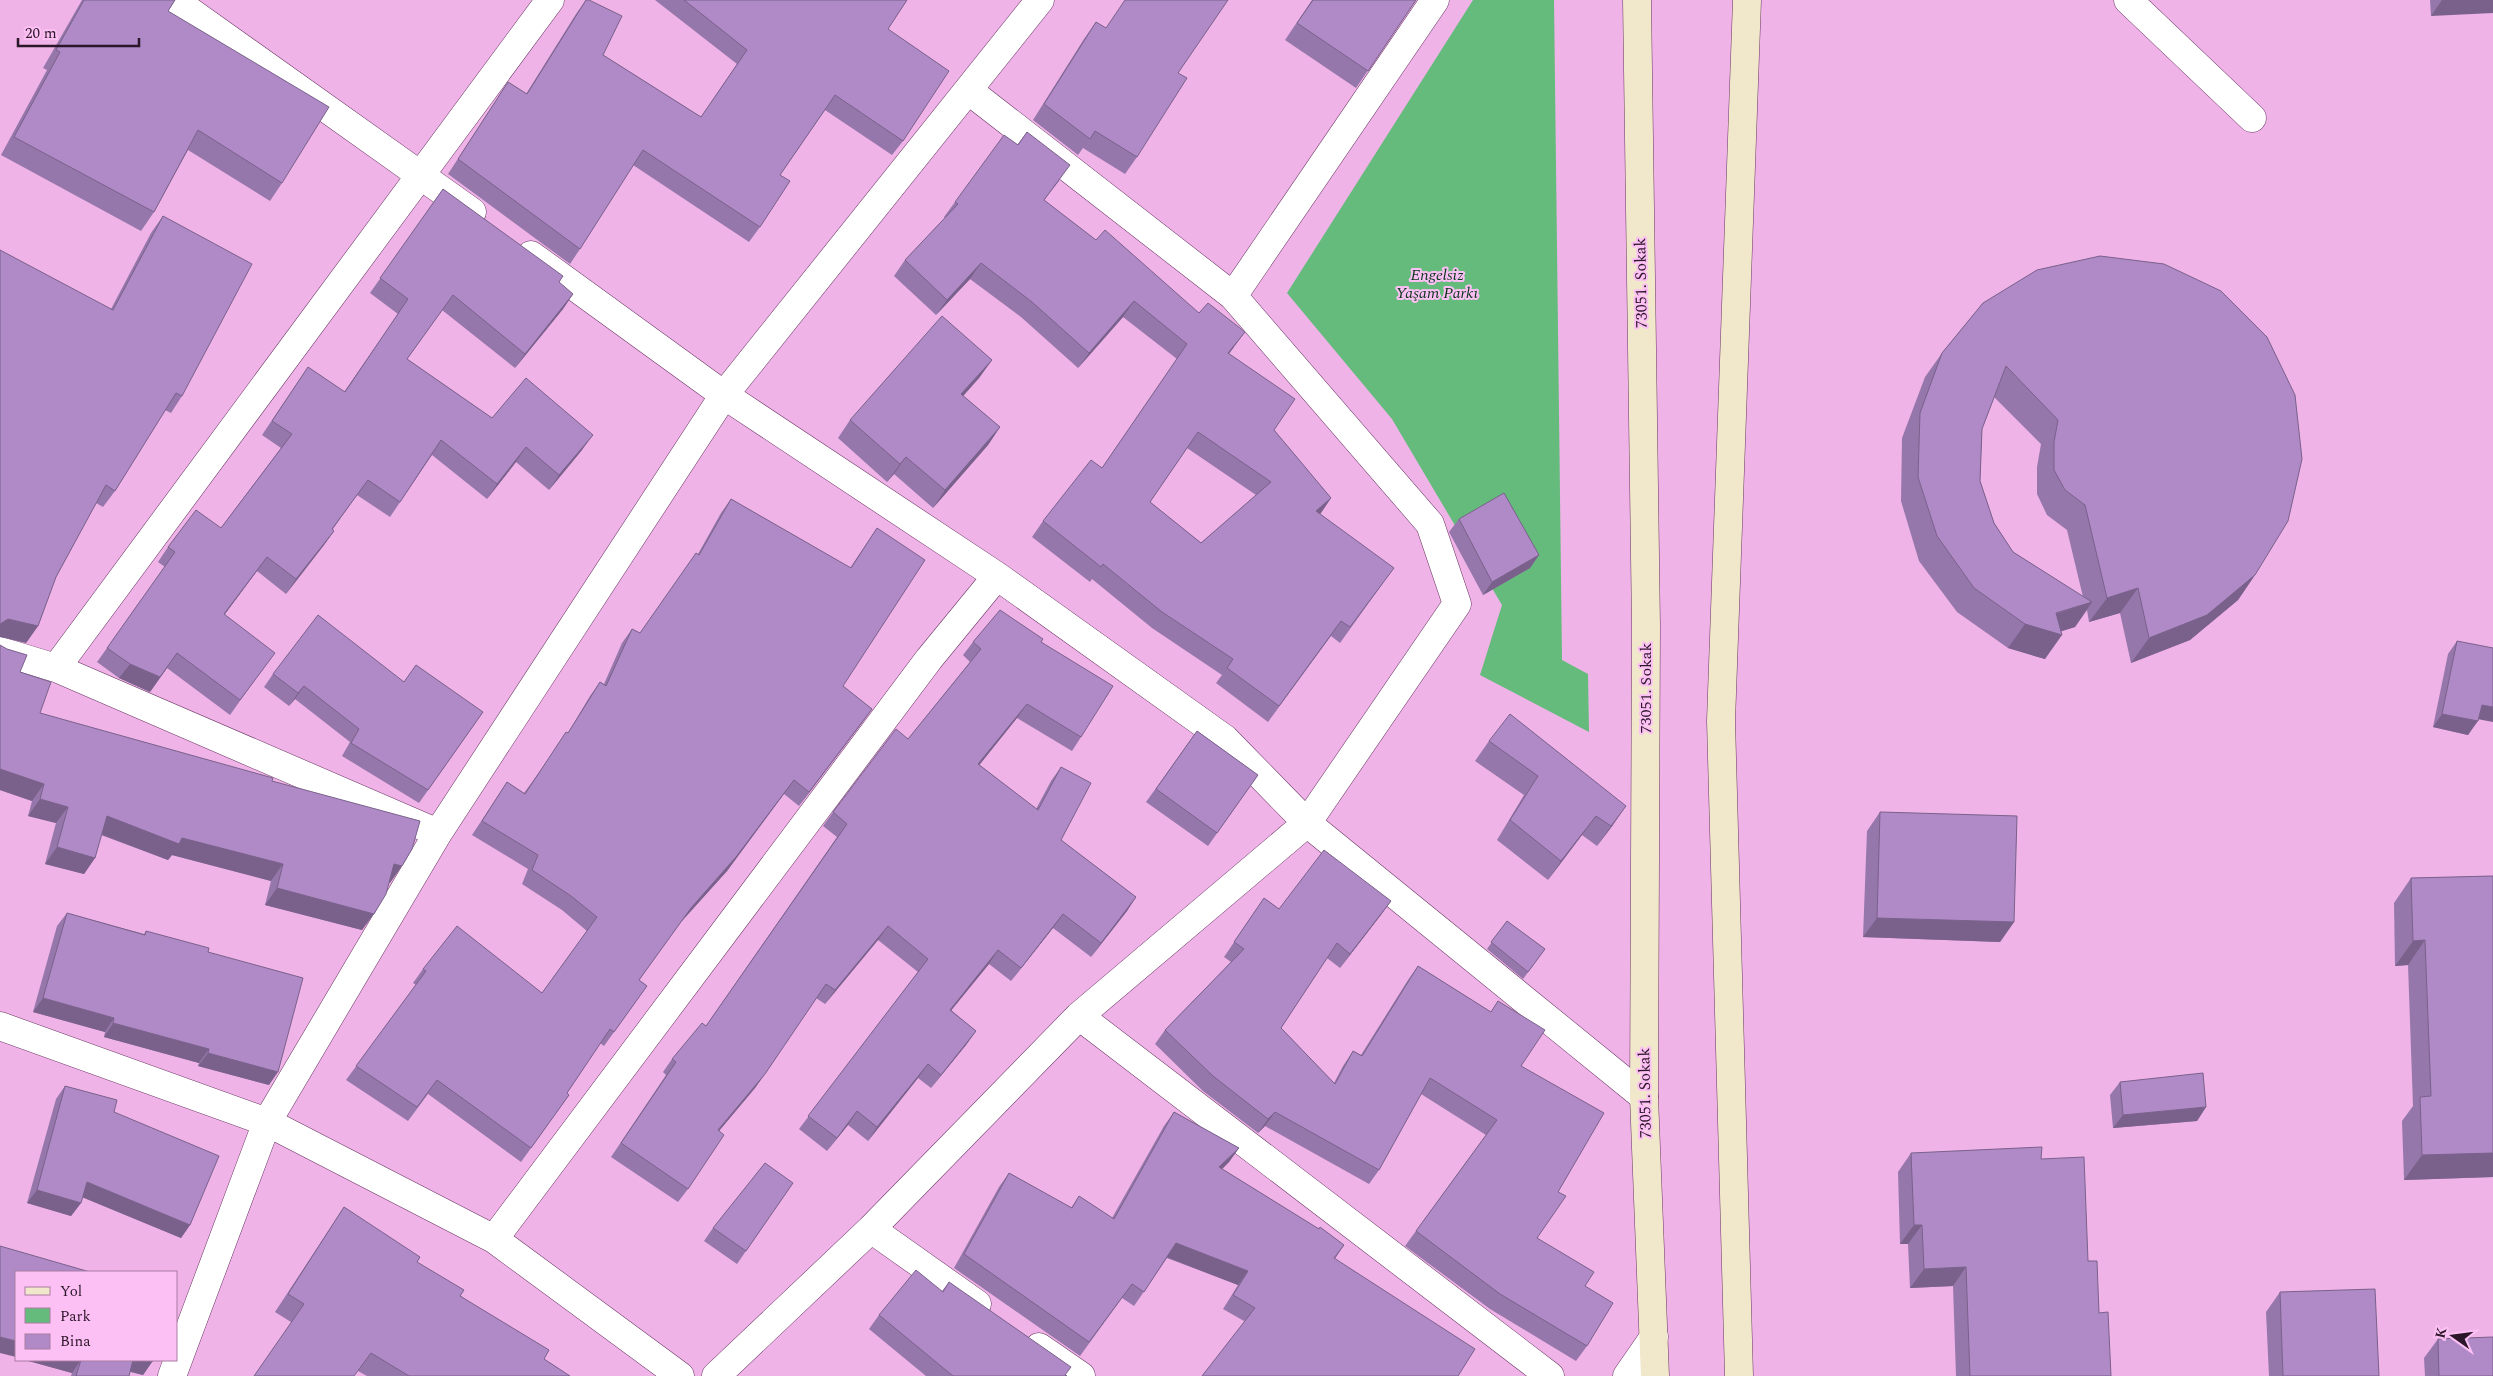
<svg xmlns="http://www.w3.org/2000/svg" width="2493" height="1376" font-family="Spectral,serif">
<style>
.green{fill:#64bb7c}
.lines{fill:none;stroke-linecap:round;stroke-linejoin:round}
.minor-casing{stroke:#6a3764;stroke-width:29}
.secondary-casing{stroke:#6a3764;stroke-width:29}
.minor{stroke:#fff;stroke-width:28}
.secondary{stroke:#f1e7ca;stroke-width:28}
.wall{fill:#9677ab;fill-rule:evenodd}
.shaded-wall{fill:#7a618b}
.building{fill:#af8ac7;stroke:#7a618b;fill-rule:evenodd}
.labels{text-anchor:middle;dominant-baseline:central;stroke-width:4;stroke-linejoin:round;paint-order:stroke}
.park-label{font-size:16px;font-style:italic;fill:#093419;stroke:#fdc0f4}
.street-label{font-size:16px;fill:#2c1629;stroke:#fdc0f4}
</style>
<rect width="100%" height="100%" fill="#efb3e7"/>
<path class="green" d="M 1473,0 L 1554,0 L 1562,660 L 1588,674 L 1589,732 L 1480,675 L 1502,605 L 1392,419 L 1287,293 Z"/>
<g class="lines">
<g class="minor-casing">
<path id="minor" d="M 174,0 L 472,212
M 2128,0 L 2252,118
M 531,255 L 724,395 L 997,576 L 1225,739 L 1307,823 L 1644,1097
M 1233,296 L 1435,0
M 0,651 L 56,668 L 438,833
M 56,668 L 550,0
M 1079,1016 L 1550,1376
M 0,1026 L 267,1122 L 494,1239 L 680,1376
M 871,1229 L 977,1304
M 494,1239 L 929,659 L 997,576
M 1039,1347 L 1081,1376
M 172,1376 L 267,1122 L 438,833 L 724,395 L 1040,0
M 716,1376 L 871,1229 L 1079,1016 L 1307,823 L 1457,604 L 1430,524 L 1233,296 L 968,90
M 1627,1376 L 1654,1337"/>
</g>
<g class="secondary-casing">
<path id="secondary" d="M 1637,0 L 1646,626 L 1644,1097 L 1655,1376
M 1739,1376 L 1721,721 L 1747,0"/>
</g>
<use href="#minor" class="minor"/>
<use href="#secondary" class="secondary"/>
</g>
<path class="wall" d="M 82,0 L 175,0 L 168,11 L 282,183 L 270,201 L 188,150 L 154,212 L 141,231 L 1,155 L 47,70 L 43,68 Z
M 586,0 L 603,55 L 701,117 L 737,64 L 655,0 L 907,0 L 888,29 L 903,141 L 892,155 L 825,110 L 780,175 L 760,227 L 749,242 L 633,165 L 580,249 L 570,264 L 448,174 L 508,82 L 526,94 L 576,14 Z
M 1312,0 L 1416,0 L 1356,88 L 1285,40 Z
M 2430,0 L 2493,0 L 2431,16 Z
M 1096,22 L 1178,73 L 1137,157 L 1125,174 L 1083,148 L 1078,155 L 1033,120 L 1084,39 Z
M 1027,132 L 1059,181 L 1044,200 L 1234,347 L 1229,354 L 1274,430 L 1331,498 L 1320,514 L 1383,583 L 1340,643 L 1331,636 L 1268,722 L 1216,683 L 1222,675 L 1152,628 L 1092,579 L 1090,582 L 1032,537 L 1043,521 L 1102,468 L 1177,359 L 1123,317 L 1078,368 L 1021,317 L 970,279 L 936,315 L 894,276 L 905,260 L 945,218 L 944,217 L 955,202 L 1017,145 ZM 1187,448 L 1256,495 L 1201,543 L 1150,502 Z
M 443,189 L 573,294 L 563,309 L 515,368 L 442,310 L 407,359 L 492,418 L 582,450 L 549,490 L 516,462 L 487,499 L 432,455 L 390,517 L 357,495 L 333,529 L 334,531 L 324,545 L 286,594 L 257,571 L 224,615 L 264,667 L 230,715 L 167,668 L 150,692 L 119,678 L 97,662 L 165,567 L 158,562 L 168,547 L 221,528 L 281,448 L 262,435 L 308,367 L 344,392 L 398,314 L 370,293 Z
M 163,216 L 182,396 L 171,413 L 165,410 L 115,491 L 103,507 L 96,503 L 56,577 L 38,626 L 26,643 L 111,309 L 151,233 Z
M 1983,303 L 2255,575 L 2238,600 L 2190,640 L 2131,663 L 2120,613 L 2089,622 L 2087,610 L 2075,627 L 2061,631 L 2045,659 L 2008,648 L 1957,612 L 1919,561 L 1901,501 L 1902,438 L 1925,377 L 1942,353 ZM 1994,397 L 2041,444 L 2037,467 L 2037,494 L 2047,515 L 2067,530 L 2083,597 L 2013,552 L 1994,523 L 1980,481 L 1982,429 Z
M 992,360 L 979,378 L 963,396 L 1000,427 L 988,445 L 933,508 L 894,474 L 887,482 L 838,438 L 850,420 Z
M 731,499 L 850,568 L 877,528 L 843,686 L 872,709 L 799,806 L 784,794 L 727,871 L 681,922 L 639,980 L 647,986 L 604,1046 L 600,1043 L 567,1093 L 569,1095 L 521,1162 L 428,1094 L 408,1121 L 346,1080 L 416,985 L 413,983 L 423,969 L 542,993 L 587,931 L 562,910 L 522,884 L 528,869 L 472,835 L 507,782 L 524,793 L 568,733 L 590,696 L 600,682 L 604,684 L 622,643 L 632,629 L 640,633 L 698,554 L 721,513 Z
M 1459,519 L 1539,555 L 1530,568 L 1483,595 L 1449,532 Z
M 2457,641 L 2478,719 L 2468,735 L 2433,727 L 2448,654 Z
M 973,642 L 1041,642 L 1081,737 L 1072,751 L 1017,718 L 979,765 L 1036,809 L 1051,781 L 1061,767 L 1061,840 L 1136,897 L 1127,911 L 1091,957 L 1053,928 L 1011,981 L 989,964 L 951,1010 L 976,1031 L 966,1045 L 931,1088 L 918,1078 L 868,1141 L 848,1125 L 827,1151 L 799,1129 L 918,972 L 878,940 L 825,1004 L 816,998 L 755,1088 L 719,1131 L 688,1189 L 678,1202 L 611,1157 L 666,1075 L 663,1072 L 672,1059 L 706,1026 L 837,837 L 823,826 L 833,812 L 908,739 L 970,662 L 963,655 Z
M 0,645 L 20,672 L 40,713 L 272,781 L 390,883 L 389,882 L 362,930 L 265,905 L 271,881 L 172,855 L 168,860 L 101,835 L 95,858 L 84,874 L 45,864 L 56,823 L 28,816 L 32,801 L 0,790 Z
M 273,674 L 404,682 L 483,712 L 419,803 L 342,756 L 350,742 L 295,699 L 289,706 L 264,687 Z
M 1197,731 L 1258,775 L 1208,846 L 1146,802 Z
M 1489,741 L 1613,825 L 1597,846 L 1582,835 L 1548,880 L 1497,840 L 1524,795 L 1475,761 Z
M 1880,812 L 2014,922 L 2000,942 L 1863,937 L 1867,831 Z
M 2493,876 L 2493,1177 L 2404,1180 L 2402,1121 L 2413,1106 L 2408,965 L 2395,966 L 2394,903 L 2411,878 Z
M 1264,898 L 1279,909 L 1391,901 L 1340,968 L 1327,958 L 1281,1028 L 1334,1083 L 1343,1066 L 1353,1051 L 1361,1055 L 1408,980 L 1418,966 L 1491,1012 L 1498,1001 L 1521,1066 L 1558,1192 L 1537,1238 L 1585,1286 L 1587,1346 L 1576,1361 L 1490,1309 L 1405,1246 L 1486,1135 L 1421,1094 L 1379,1170 L 1369,1184 L 1265,1126 L 1258,1133 L 1203,1091 L 1155,1044 L 1165,1030 L 1231,962 L 1224,957 Z
M 67,913 L 144,934 L 146,931 L 208,952 L 269,1085 L 198,1066 L 199,1063 L 104,1037 L 105,1032 L 33,1012 L 57,926 Z
M 1507,921 L 1545,949 L 1523,979 L 1487,949 Z
M 2120,1082 L 2206,1107 L 2197,1121 L 2113,1128 L 2110,1095 Z
M 65,1086 L 114,1112 L 190,1225 L 181,1238 L 82,1197 L 81,1203 L 71,1216 L 27,1203 L 56,1099 Z
M 1174,1112 L 1239,1148 L 1229,1162 L 1222,1169 L 1344,1245 L 1335,1259 L 1244,1321 L 1223,1309 L 1238,1285 L 1167,1258 L 1134,1306 L 1122,1298 L 1080,1356 L 954,1268 L 999,1187 L 1009,1173 L 1071,1208 L 1079,1196 L 1112,1218 L 1164,1126 Z
M 1911,1153 L 2041,1159 L 2088,1261 L 2099,1313 L 2111,1376 L 1956,1376 L 1953,1286 L 1910,1288 L 1908,1244 L 1900,1244 L 1898,1172 Z
M 793,1183 L 737,1264 L 704,1241 L 713,1228 Z
M 344,1207 L 544,1359 L 570,1376 L 367,1376 L 358,1371 L 291,1322 L 275,1312 Z
M 949,1282 L 1066,1375 L 1067,1376 L 926,1376 L 869,1329 L 879,1315 L 942,1291 Z
M 2280,1292 L 2379,1376 L 2269,1376 L 2266,1312 Z
M 2438,1339 L 2493,1376 L 2425,1376 L 2424,1358 Z
M 25,1360 L 153,1360 L 152,1362 L 143,1375 L 130,1372 L 129,1376 L 71,1376 L 72,1373 Z"/>
<path class="shaded-wall" d="M 2442,0 L 2493,0 L 2493,13 L 2431,16 Z
M 981,263 L 970,279 L 936,315 L 947,300 Z
M 573,294 L 563,309 L 515,368 L 525,354 Z
M 1134,301 L 1123,317 L 1078,368 L 1089,353 Z
M 1245,332 L 1234,347 L 1217,368 L 1228,353 Z
M 992,360 L 979,378 L 949,412 L 961,394 Z
M 1000,427 L 988,445 L 933,508 L 945,490 Z
M 593,435 L 582,450 L 549,490 L 559,475 Z
M 526,447 L 516,462 L 487,499 L 497,484 Z
M 906,457 L 894,474 L 887,482 L 900,464 Z
M 1331,498 L 1321,513 L 1305,526 L 1316,511 Z
M 334,531 L 324,545 L 286,594 L 296,579 Z
M 1539,555 L 1530,568 L 1483,595 L 1492,582 Z
M 267,557 L 257,571 L 214,629 L 224,614 Z
M 2255,575 L 2238,600 L 2190,640 L 2131,663 L 2149,638 Z
M 2138,588 L 2120,613 L 2089,622 L 2107,598 Z
M 2092,602 L 2075,627 L 2056,633 L 2062,635 L 2045,659 L 2008,648 L 2025,624 Z
M 8,619 L 38,626 L 26,643 L 0,637 L 0,624 Z
M 130,664 L 167,668 L 150,692 L 119,678 Z
M 304,686 L 295,699 L 289,706 L 298,693 Z
M 1027,704 L 1017,718 L 969,778 L 978,764 Z
M 2482,705 L 2493,707 L 2493,722 L 2472,718 Z
M 872,709 L 862,723 L 799,806 L 809,792 Z
M 2442,714 L 2478,721 L 2468,735 L 2433,727 Z
M 0,769 L 44,784 L 32,801 L 0,790 Z
M 794,780 L 727,871 L 681,922 L 691,908 Z
M 40,799 L 68,807 L 56,823 L 28,816 Z
M 1626,806 L 1613,825 L 1597,846 L 1611,826 Z
M 107,816 L 283,864 L 271,881 L 172,855 L 168,860 L 95,832 Z
M 1596,816 L 1582,835 L 1548,880 L 1561,861 Z
M 57,847 L 95,858 L 84,874 L 45,864 Z
M 394,864 L 402,866 L 390,883 L 382,881 Z
M 277,888 L 374,914 L 362,930 L 265,905 Z
M 1136,897 L 1127,911 L 1091,957 L 1101,943 Z
M 1391,901 L 1381,915 L 1340,968 L 1350,954 Z
M 1063,914 L 1053,928 L 1011,981 L 1021,968 Z
M 1877,918 L 2014,922 L 2000,942 L 1863,937 Z
M 888,926 L 878,940 L 825,1004 L 835,990 Z
M 2425,940 L 2408,965 L 2395,966 L 2413,941 Z
M 998,950 L 989,964 L 941,1023 L 950,1010 Z
M 43,998 L 114,1018 L 105,1032 L 33,1012 Z
M 113,1023 L 209,1049 L 199,1063 L 104,1037 Z
M 976,1031 L 966,1045 L 931,1088 L 941,1075 Z
M 208,1053 L 278,1072 L 269,1085 L 198,1066 Z
M 928,1064 L 918,1078 L 868,1141 L 877,1127 Z
M 765,1074 L 755,1088 L 708,1144 L 718,1130 Z
M 2206,1107 L 2197,1121 L 2113,1128 L 2123,1115 Z
M 857,1111 L 848,1125 L 827,1151 L 837,1138 Z
M 1275,1112 L 1265,1126 L 1258,1133 L 1268,1119 Z
M 1239,1148 L 1229,1162 L 1210,1181 L 1219,1167 Z
M 2493,1153 L 2493,1177 L 2404,1180 L 2422,1155 Z
M 87,1182 L 190,1225 L 181,1238 L 77,1195 Z
M 37,1190 L 81,1203 L 71,1216 L 27,1203 Z
M 1914,1225 L 1922,1225 L 1908,1244 L 1900,1244 Z
M 1176,1243 L 1248,1271 L 1238,1285 L 1166,1257 Z
M 1966,1267 L 1953,1286 L 1910,1288 L 1924,1269 Z
M 0,1337 L 16,1341 L 16,1357 L 0,1353 Z
M 25,1360 L 81,1360 L 72,1373 Z
M 132,1360 L 144,1360 L 152,1362 L 143,1375 L 125,1370 Z"/>
<path class="building" d="M 84,0 L 175,0 L 168,11 L 329,107 L 282,183 L 198,130 L 154,212 L 14,137 L 60,52 L 56,50 Z
M 586,0 L 589,0 L 622,16 L 603,55 L 701,117 L 747,50 L 684,0 L 907,0 L 888,29 L 949,71 L 903,141 L 835,95 L 780,175 L 790,181 L 760,227 L 643,150 L 580,249 L 458,159 L 508,82 L 527,94 Z
M 1125,0 L 1228,0 L 1178,73 L 1187,78 L 1137,157 L 1095,131 L 1090,139 L 1044,104 L 1096,22 L 1106,28 Z
M 1313,0 L 1416,0 L 1368,71 L 1297,23 Z
M 1027,132 L 1070,165 L 1044,200 L 1096,240 L 1105,230 L 1199,313 L 1208,303 L 1245,332 L 1228,353 L 1295,399 L 1274,430 L 1331,498 L 1316,511 L 1394,568 L 1350,627 L 1341,621 L 1279,706 L 1227,668 L 1233,659 L 1162,612 L 1103,564 L 1101,567 L 1043,521 L 1091,460 L 1102,468 L 1187,344 L 1134,301 L 1089,353 L 1032,302 L 981,263 L 947,300 L 905,260 L 958,204 L 955,202 L 1004,135 L 1018,145 ZM 1198,432 L 1271,482 L 1201,543 L 1150,502 Z
M 443,189 L 563,276 L 559,282 L 573,294 L 525,354 L 453,295 L 407,359 L 492,418 L 526,378 L 593,435 L 559,475 L 526,447 L 497,484 L 441,440 L 400,502 L 368,480 L 332,529 L 334,531 L 296,579 L 267,557 L 224,614 L 275,653 L 240,700 L 177,653 L 160,677 L 130,664 L 107,648 L 175,552 L 168,547 L 196,510 L 221,528 L 292,434 L 272,421 L 308,367 L 345,392 L 408,299 L 380,278 Z
M 163,216 L 252,264 L 182,396 L 176,393 L 115,491 L 106,485 L 56,577 L 38,626 L 8,619 L 0,624 L 0,250 L 113,310 Z
M 2100,256 L 2164,264 L 2221,291 L 2267,337 L 2295,395 L 2302,459 L 2288,521 L 2255,575 L 2207,615 L 2149,638 L 2138,588 L 2107,598 L 2085,505 L 2065,490 L 2054,470 L 2054,442 L 2058,420 L 2006,366 L 1982,429 L 1980,481 L 1994,523 L 2013,552 L 2092,602 L 2056,613 L 2062,635 L 2025,624 L 1974,588 L 1937,536 L 1918,477 L 1920,413 L 1942,353 L 1983,303 L 2037,270 Z
M 942,316 L 992,360 L 961,394 L 1000,427 L 945,490 L 906,457 L 900,464 L 850,420 Z
M 1504,493 L 1539,555 L 1492,582 L 1459,519 Z
M 731,499 L 851,568 L 877,528 L 925,560 L 843,686 L 872,709 L 809,792 L 794,780 L 736,857 L 691,908 L 639,980 L 647,986 L 614,1032 L 610,1029 L 567,1093 L 569,1095 L 531,1148 L 437,1080 L 417,1107 L 356,1066 L 426,971 L 423,969 L 457,926 L 542,993 L 597,917 L 571,896 L 532,870 L 538,855 L 482,821 L 507,782 L 525,794 L 566,732 L 568,733 L 600,682 L 606,686 L 632,629 L 640,633 L 696,553 L 699,555 Z
M 1000,610 L 1043,639 L 1041,642 L 1113,686 L 1081,737 L 1027,704 L 978,764 L 1038,810 L 1061,767 L 1091,783 L 1061,840 L 1136,897 L 1101,943 L 1063,914 L 1021,968 L 998,950 L 950,1010 L 976,1031 L 941,1075 L 928,1064 L 877,1127 L 857,1111 L 837,1138 L 808,1116 L 928,959 L 888,926 L 835,990 L 826,984 L 765,1074 L 718,1130 L 724,1135 L 688,1189 L 621,1143 L 676,1062 L 672,1059 L 702,1023 L 706,1026 L 847,824 L 833,812 L 896,729 L 908,739 L 981,649 L 973,642 Z
M 318,615 L 404,682 L 416,665 L 483,712 L 428,790 L 351,743 L 359,729 L 304,686 L 298,693 L 273,674 Z
M 2457,641 L 2493,648 L 2493,707 L 2482,705 L 2478,721 L 2442,714 Z
M 0,645 L 7,649 L 27,655 L 20,672 L 51,682 L 40,713 L 273,778 L 272,781 L 420,821 L 412,849 L 402,866 L 394,864 L 386,894 L 374,914 L 277,888 L 283,864 L 182,838 L 179,844 L 107,816 L 95,858 L 57,847 L 68,807 L 40,799 L 44,784 L 0,769 Z
M 1510,714 L 1626,806 L 1611,826 L 1596,816 L 1561,861 L 1510,820 L 1538,776 L 1489,741 Z
M 1197,731 L 1258,775 L 1217,833 L 1156,789 Z
M 1880,812 L 2017,816 L 2014,922 L 1877,918 Z
M 1324,850 L 1391,901 L 1350,954 L 1337,943 L 1281,1028 L 1335,1084 L 1353,1051 L 1362,1056 L 1418,966 L 1491,1012 L 1498,1001 L 1545,1030 L 1521,1066 L 1604,1113 L 1558,1192 L 1566,1196 L 1537,1238 L 1594,1272 L 1585,1286 L 1613,1303 L 1587,1346 L 1500,1294 L 1416,1231 L 1497,1120 L 1430,1078 L 1379,1170 L 1275,1112 L 1268,1119 L 1213,1076 L 1165,1030 L 1244,949 L 1234,942 L 1264,898 L 1279,909 Z
M 2493,876 L 2493,1153 L 2422,1155 L 2420,1097 L 2431,1096 L 2425,940 L 2413,941 L 2411,878 Z
M 67,913 L 145,935 L 146,931 L 209,948 L 208,952 L 303,978 L 278,1072 L 208,1053 L 209,1049 L 113,1023 L 114,1018 L 43,998 Z
M 1507,921 L 1545,949 L 1528,972 L 1491,942 Z
M 2203,1073 L 2206,1107 L 2123,1115 L 2120,1082 Z
M 65,1086 L 117,1100 L 114,1112 L 219,1156 L 190,1225 L 87,1182 L 81,1203 L 37,1190 Z
M 1174,1112 L 1239,1148 L 1219,1167 L 1319,1229 L 1320,1227 L 1344,1245 L 1334,1258 L 1475,1349 L 1458,1376 L 1202,1376 L 1255,1308 L 1233,1295 L 1248,1271 L 1176,1243 L 1144,1292 L 1132,1284 L 1089,1342 L 964,1254 L 1009,1173 L 1072,1208 L 1079,1196 L 1114,1219 Z
M 2042,1147 L 2041,1159 L 2084,1157 L 2088,1261 L 2097,1261 L 2099,1313 L 2108,1312 L 2111,1376 L 1970,1376 L 1966,1267 L 1924,1269 L 1922,1225 L 1914,1225 L 1911,1153 Z
M 765,1163 L 793,1183 L 746,1251 L 713,1228 Z
M 344,1207 L 420,1257 L 417,1262 L 464,1290 L 460,1296 L 549,1350 L 544,1359 L 570,1376 L 409,1376 L 371,1353 L 354,1376 L 254,1376 L 304,1304 L 288,1294 Z
M 0,1246 L 90,1272 L 16,1272 L 16,1341 L 0,1337 Z
M 916,1270 L 943,1292 L 949,1282 L 1071,1367 L 1065,1375 L 1067,1376 L 953,1376 L 879,1315 Z
M 2375,1289 L 2379,1376 L 2283,1376 L 2280,1292 Z
M 2493,1337 L 2493,1376 L 2439,1376 L 2438,1339 Z
M 81,1360 L 133,1360 L 129,1376 L 76,1376 Z
M 144,1360 L 153,1360 L 152,1362 Z"/>
<g class="labels">
<g class="park-label">
<text x="1437" y="275">Engelsiz<tspan x="1437" dy="18">Yaşam Parkı</tspan></text>
</g>
<g class="street-label">
<text transform="translate(1641 283) rotate(-91)">73051. Sokak</text>
<text transform="translate(1646 688) rotate(-90)">73051. Sokak</text>
<text transform="translate(1645 1093) rotate(-91)">73051. Sokak</text>
</g>
</g>
<rect x="15" y="1271" width="162" height="90" fill="#fdc0f4" stroke="#a97ca3"/>
<rect x="25" y="1287" width="25" height="8" fill="#f1e7ca" stroke="#a97ca3"/>
<text x="60" y="1296" font-size="15" fill="#2c1629">Yol</text>
<rect x="25" y="1308" width="25" height="15" fill="#64bb7c" stroke="#a97ca3"/>
<text x="60" y="1321" font-size="15" fill="#2c1629">Park</text>
<rect x="25" y="1334" width="25" height="15" fill="#af8ac7" stroke="#a97ca3"/>
<text x="60" y="1346" font-size="15" fill="#2c1629">Bina</text>
<g transform="translate(2453 1336) rotate(284)" stroke="#fdc0f4" stroke-width="4" paint-order="stroke">
<path d="M0-4L9 19L0 12L-9 19Z" fill="#2c1629"/>
<text y="-8" font-size="14" font-weight="bold" text-anchor="middle" fill="#2c1629">K</text>
</g>
<path d="M18 38v8h121v-8" fill="none" stroke="#2c1629" stroke-width="2.5"/>
<text x="25" y="38" font-size="15" fill="#2c1629" stroke="#fdc0f4" stroke-width="4" paint-order="stroke">20 m</text>
</svg>
